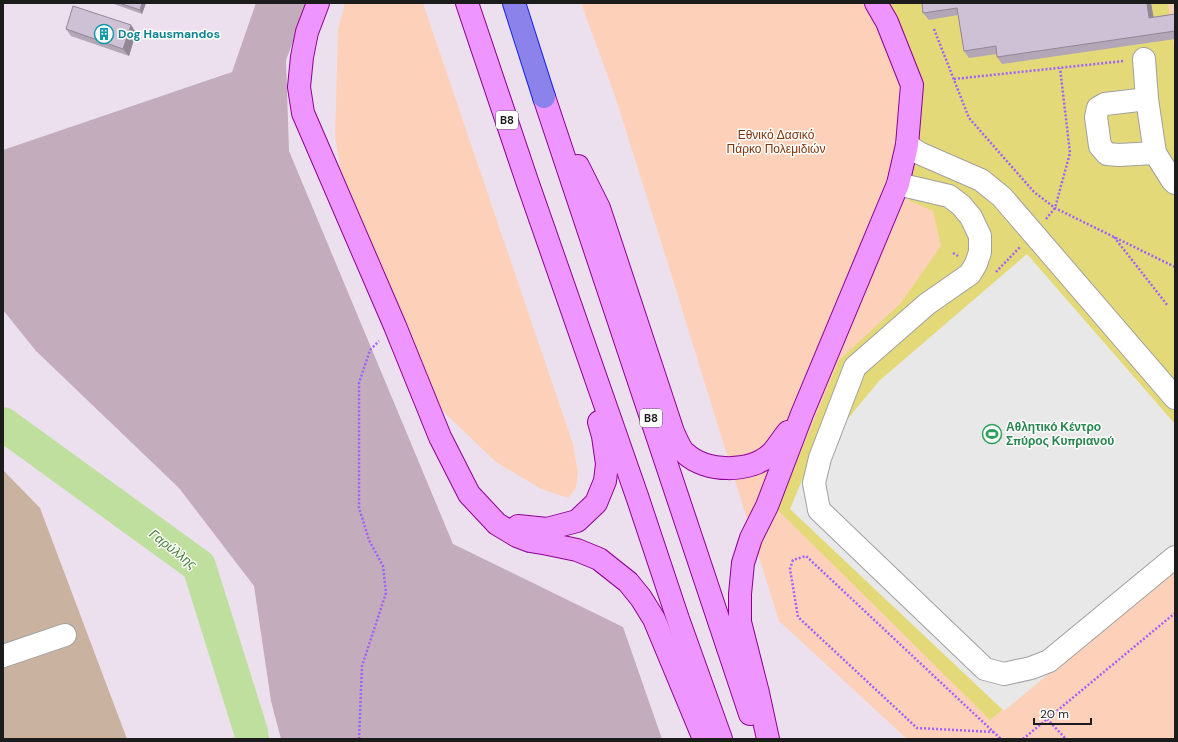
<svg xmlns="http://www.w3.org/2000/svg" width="1178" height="742" font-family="'DM Sans',sans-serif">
<rect width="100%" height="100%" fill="#ede0ee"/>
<polygon fill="#c3acbc" points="256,3 308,3 286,60 289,151 453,544 623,627 662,739 281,739 271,701 254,586 179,488 36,351 3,310 3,150 232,72"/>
<polygon fill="#c9b2a0" points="3,470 40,508 127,739 3,739"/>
<g fill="#fdd1b9">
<polygon points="345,3 423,3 573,444 578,472 576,488 568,498 541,489 496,462 431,400 342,179 335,136 338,29"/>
<polygon points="581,3 1175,3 1175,739 907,739 779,621 722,439 673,280 615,96"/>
</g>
<polygon fill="#e4d978" points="888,3 1168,3 1175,57 1175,566 990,720 777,509 839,360 900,304 941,246 933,211 908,200 923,88"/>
<polygon fill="#e8e8e8" points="1027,254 1175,424 1175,569 1004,711 790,509 807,468 879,381"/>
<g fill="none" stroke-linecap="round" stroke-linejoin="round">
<polyline stroke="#bedf9d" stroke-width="34" points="3,424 199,566 251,732 252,739"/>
<g stroke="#a0a0a0" stroke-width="24">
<g id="minor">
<polyline points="1144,59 1147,99 1155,153 1172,180 1175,183"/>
<polyline points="1147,99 1105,104 1098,108 1096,117 1100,146 1107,154 1119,155 1155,153"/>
<polyline points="907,145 919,153 981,180 1002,197 1175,398"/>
<polyline points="898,184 949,196 961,205 971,217 980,236 980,252 976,264 970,274 927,304 855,367 820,458 814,483 819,510 985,669 1004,674 1031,668 1049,661 1175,557"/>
<polyline points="3,656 65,635"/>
</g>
</g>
<g stroke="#8c0094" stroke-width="24">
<g id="major">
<polyline points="318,3 307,32 302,57 299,87 303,113 395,326 440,437 469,494 497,524 517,536 530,541 548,544 577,550 599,559 628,582 641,598 654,619 704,739"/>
<polyline points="467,3 527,181 637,496 678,619 721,739"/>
<polyline points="544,97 750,714"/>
<path d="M578,166L599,208L673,432C676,438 680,449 685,453C706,473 750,473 771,454C777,448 782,439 788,432"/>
<polyline points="518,526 547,529 577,521 596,503 605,481 607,464 603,436 599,422"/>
<polyline points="768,739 758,693 740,622 740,594 743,563 751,538 767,506 802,414 898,184 907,145 912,85 887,22 876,3"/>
</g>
</g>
<g stroke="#1724e2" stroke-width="24">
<polyline id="highway" points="514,3 544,97"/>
</g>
<g stroke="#9e61ff" stroke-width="2.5" stroke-dasharray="2 2" stroke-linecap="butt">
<polyline points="934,29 969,118 1034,192 1055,208 1175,267"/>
<polyline points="954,79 1124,61"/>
<polyline points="1046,219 1055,208 1070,153 1060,68"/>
<polyline points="1114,237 1168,306"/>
<polyline points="953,253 958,256"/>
<polyline points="996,272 1020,247"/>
<polyline points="1047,719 1066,739"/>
<polyline points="994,732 917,728 798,617 790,569 793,560 806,556 1001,739"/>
<polyline points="359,739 362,666 386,593 383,566 369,540 359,508 359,383 370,350 379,341"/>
<polyline points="1023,739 1175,613"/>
</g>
<use href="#minor" stroke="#fff" stroke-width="22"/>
<use href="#major" stroke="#ef95ff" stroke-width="22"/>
<use href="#highway" stroke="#8c82ec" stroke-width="22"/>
</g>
<g fill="#b2a6b7">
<polygon points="111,3 146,3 142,14"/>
<polygon points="922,3 1151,3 1153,17 1175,14 1175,39 1002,64 997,57 997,54 969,58 964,51 958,15 929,20 923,13"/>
<polygon points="131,25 136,33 129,56 71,36 66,29"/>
</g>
<g fill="#918795">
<polygon points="142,3 146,3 142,14 140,10"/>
<polygon points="1147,3 1151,3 1155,25 1149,18"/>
<polygon points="131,25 136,33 129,56 123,49"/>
</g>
<g fill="#cfc1d5" stroke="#918795">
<polygon points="119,3 142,3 140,10"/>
<polygon points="922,3 1147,3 1149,18 1175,14 1175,31 997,57 996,46 964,51 957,8 923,13"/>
<polygon points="73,6 131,25 123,49 66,29"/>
</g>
<defs>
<g id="building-ring" transform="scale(1)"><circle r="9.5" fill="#fff" stroke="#0f9aa8" stroke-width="1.5"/><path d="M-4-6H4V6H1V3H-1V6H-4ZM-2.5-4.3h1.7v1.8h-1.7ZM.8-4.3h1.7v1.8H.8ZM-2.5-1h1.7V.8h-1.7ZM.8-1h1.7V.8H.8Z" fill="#0f9aa8"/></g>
<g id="stadium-ring" transform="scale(1)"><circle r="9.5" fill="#fff" stroke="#2e9e5b" stroke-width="1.5"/><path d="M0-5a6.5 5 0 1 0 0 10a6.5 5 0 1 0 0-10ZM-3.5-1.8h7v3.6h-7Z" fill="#2e9e5b"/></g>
</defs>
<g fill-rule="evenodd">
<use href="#building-ring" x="104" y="34"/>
<use href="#stadium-ring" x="992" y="434"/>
</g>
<g text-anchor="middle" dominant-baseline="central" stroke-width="3" stroke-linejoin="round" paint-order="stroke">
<g fill="#fff" stroke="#606060" stroke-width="1">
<rect x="496" y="111" width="22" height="18" rx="3"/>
<rect x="640" y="409" width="22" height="18" rx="3"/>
</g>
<g font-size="11" font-weight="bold" fill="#1c1c1c">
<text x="507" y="120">B8</text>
<text x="651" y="418">B8</text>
</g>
<g font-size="12" font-weight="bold" fill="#0d838f" stroke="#fff" text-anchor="start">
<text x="118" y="34">Dog Hausmandos</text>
</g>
<g font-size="12" fill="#803104" stroke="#fff">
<text x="776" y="135">Εθνικό Δασικό<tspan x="776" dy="14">Πάρκο Πολεμιδιών</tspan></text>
</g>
<g font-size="12" font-weight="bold" fill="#27864d" stroke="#fff" text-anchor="start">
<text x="1006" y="427">Αθλητικό Κέντρο<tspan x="1006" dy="14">Σπύρος Κυπριανού</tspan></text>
</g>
<g font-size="13" font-style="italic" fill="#458133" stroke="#fff">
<text transform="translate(173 549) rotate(38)">Γαρύλλης</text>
</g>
</g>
<rect width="1178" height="742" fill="none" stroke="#1c1c1c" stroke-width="8"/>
<path d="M1034 718v6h57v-6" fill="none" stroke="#1c1c1c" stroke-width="2"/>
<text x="1040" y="718" font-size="12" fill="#1c1c1c" stroke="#ffffff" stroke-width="3" paint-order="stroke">20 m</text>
</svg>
